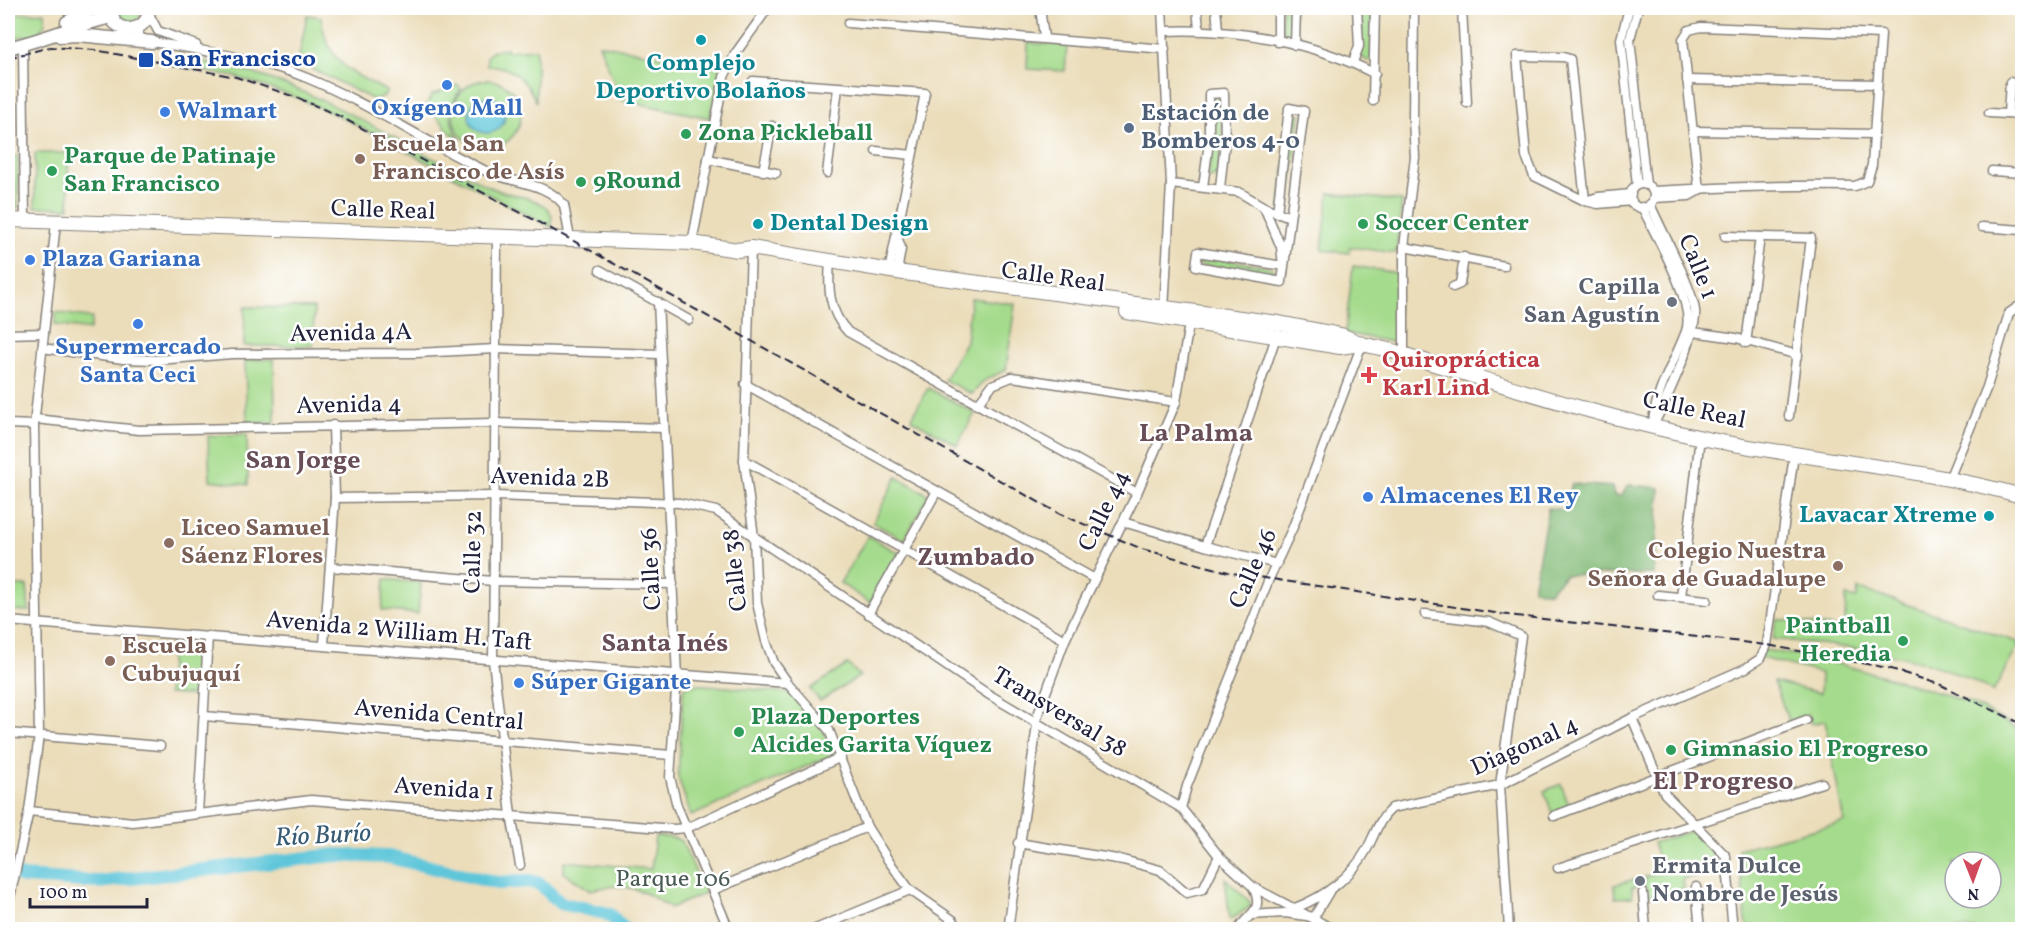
<svg xmlns="http://www.w3.org/2000/svg" width="2030" height="937" font-family="Vollkorn,serif">
<rect width="100%" height="100%" fill="#fff"/>
<filter id="ink" filterUnits="userSpaceOnUse"><feTurbulence type="fractalNoise" baseFrequency=".0167" numOctaves="2"/><feDisplacementMap in="SourceGraphic" scale="12" xChannelSelector="R" yChannelSelector="G"/><feConvolveMatrix kernelMatrix="1 2 1 2 8 2 1 2 1" color-interpolation-filters="sRGB"/></filter>
<filter id="wash" filterUnits="userSpaceOnUse"><feTurbulence type="fractalNoise" baseFrequency=".008" numOctaves="4" result="noise"/><feDisplacementMap in="SourceGraphic" scale="24" xChannelSelector="R" yChannelSelector="G"/><feGaussianBlur stdDeviation="1.35" result="paint"/><feColorMatrix in="noise" values="0 0 0 0 0 0 0 0 0 0 0 0 0 0 0 0 0 1.4 0 .05"/><feComposite in="paint" operator="in"/></filter>
<g filter="url(#wash)">
<rect width="100%" height="100%" fill="#ebddba"/>
<g fill="#a5db8c" stroke="#647e64" stroke-width="1.5" fill-rule="evenodd">
<polygon points="8,8 11,8 12,14 45,12 45,24 38,34 8,39"/>
<polygon points="118,8 141,8 141,15 136,21 125,22 119,18"/>
<polygon points="1282,8 1294,8 1292,37 1283,33"/>
<polygon points="1360,8 1372,8 1371,60 1368,61 1361,57"/>
<path d="M307,15L321,17C327,63 350,72 387,91L384,96L374,100L298,62Z"/>
<polygon points="1028,43 1067,45 1065,71 1027,69"/>
<polygon points="599,44 722,68 710,118 621,100"/>
<path d="M506,48V51L536,49V102C528,82 511,64 487,66V56L493,51Z"/>
<path d="M171,57C190,57 207,62 225,66C318,87 390,139 474,179C483,184 493,189 503,192C517,196 533,197 546,207C553,212 552,219 551,227L341,117L298,98L236,77L170,65Z"/>
<circle cx="487" cy="114" r="34"/>
<path d="M458,85L461,89C448,106 448,122 460,140C442,129 443,117 425,107L432,95Z"/>
<polygon points="1222,96 1222,139 1217,178 1208,177 1213,137 1213,97"/>
<polygon points="1291,112 1300,114 1288,213 1280,208"/>
<polygon points="35,153 68,153 69,208 35,207"/>
<polygon points="8,156 18,156 18,207 8,211"/>
<polygon points="1329,193 1402,201 1396,253 1350,247 1349,253 1322,250"/>
<polygon points="1201,255 1273,268 1271,277 1200,265"/>
<polygon points="1353,266 1398,273 1396,343 1345,333"/>
<polygon points="971,298 1015,304 1006,370 985,380 972,394 944,380 966,341"/>
<polygon points="245,307 314,308 313,346 244,346"/>
<polygon points="56,312 92,318 90,330 55,325"/>
<polygon points="274,359 275,423 247,423 245,360"/>
<polygon points="928,388 975,413 957,445 911,419"/>
<polygon points="247,434 248,485 210,480 208,436"/>
<polygon points="897,477 929,495 904,540 873,523"/>
<polygon points="868,536 899,553 870,603 840,583"/>
<polygon points="385,579 421,583 418,614 382,610"/>
<polygon points="8,586 27,586 29,611 8,610"/>
<path d="M1858,589L1876,594L2020,643L1993,692C1928,652 1847,647 1773,639L1776,619L1845,629L1846,596L1857,598Z"/>
<polygon points="171,643 196,647 202,651 200,696 168,694"/>
<path d="M1764,650L1816,658L1905,682L1973,704L2022,731V929H1747L1738,849L1844,822L1825,721L1811,724L1808,715L1789,722L1774,682L1820,693L1821,673L1761,658ZM1955,862H1991V898H1955Z"/>
<polygon points="848,664 860,676 820,701 810,689"/>
<polygon points="693,684 791,693 820,724 834,751 828,757 691,816 678,777 683,691 685,687"/>
<polygon points="1561,784 1569,806 1552,813 1544,791"/>
<polygon points="1694,830 1716,854 1720,874 1683,878 1684,889 1646,896 1645,885 1632,887 1632,897 1615,898 1614,885 1636,879 1636,884 1645,882 1644,877 1663,872 1653,843"/>
<path d="M655,836L675,838L681,841L706,893L670,908C642,889 625,881 590,890L564,873V861L651,869Z"/>
<polygon points="1225,878 1250,902 1250,907 1230,920"/>
</g>
<polygon fill="#84bb78" stroke="#536e5a" stroke-width="1.5" points="1572,484 1612,487 1614,495 1621,496 1629,485 1660,488 1654,574 1565,575 1549,592 1533,589 1548,508 1564,510"/>
<circle fill="#5ec6da" stroke="#40748a" stroke-width="1.5" cx="487" cy="115" r="18"/>
<g fill="none" stroke-linecap="round" stroke-linejoin="round">
<polyline stroke="#5ec6da" stroke-width="14" points="8,872 23,877 98,882 335,855 389,857 498,883 529,881 540,884 560,903 609,914 625,930"/>
</g>
</g>
<g filter="url(#ink)">
<g fill="none" stroke-linecap="round" stroke-linejoin="round">
<g stroke="#86807a" stroke-width="11">
<g id="street">
<polyline points="1040,8 1044,37"/>
<polyline points="1162,8 1171,184 1164,310"/>
<polyline points="1197,8 1199,29"/>
<polyline points="1216,8 1218,30"/>
<polyline points="1462,8 1467,103"/>
<polyline points="1629,8 1621,39 1637,185"/>
<polyline points="1638,8 1630,39 1646,185"/>
<polyline points="149,14 158,31 196,45"/>
<polyline points="848,23 1165,49"/>
<path d="M135,29L141,38L152,42C204,51 258,58 307,78C370,104 425,142 486,171C512,184 545,181 564,205L570,239"/>
<path d="M1164,31C1234,28 1312,41 1375,74"/>
<polyline points="1278,42 1278,8"/>
<polyline points="23,44 25,222"/>
<polyline points="1295,45 1296,8"/>
<polyline points="1353,62 1359,46 1357,8"/>
<polyline points="1687,80 1876,84"/>
<polyline points="753,81 925,93 889,271"/>
<polyline points="1373,101 1375,8"/>
<polyline points="1989,113 2022,115"/>
<polyline points="2008,114 2010,82"/>
<polyline points="1693,131 1874,134"/>
<polyline points="876,151 912,155"/>
<polyline points="708,159 776,173"/>
<polyline points="763,171 772,126"/>
<polyline points="1992,171 2022,173"/>
<polyline points="827,173 838,88"/>
<polyline points="1171,184 1239,192 1264,207 1290,217"/>
<circle cx="1642" cy="196" r="12"/>
<polyline points="1203,187 1209,142 1209,94 1224,93 1225,141 1220,188"/>
<path d="M1653,191C1720,187 1787,185 1855,186L1867,181L1872,165L1881,34L1701,27L1689,30L1683,39L1699,190"/>
<polyline points="1654,198 1689,196 1698,191"/>
<polyline points="1585,201 1570,59 1563,57 1517,56 1526,156 1534,176 1585,201 1598,204 1632,201"/>
<polyline points="1585,201 1598,197 1631,194"/>
<path d="M1650,204C1662,232 1691,284 1695,310C1698,334 1665,403 1653,426"/>
<polyline points="1264,207 1281,247 1283,266 1198,252 1196,266 1282,282 1304,111 1289,108 1277,213"/>
<path d="M1642,207C1655,235 1696,303 1686,331C1675,361 1656,389 1653,422"/>
<polyline points="1982,227 2022,230"/>
<polyline points="897,235 901,249 897,272"/>
<polyline points="1725,236 1811,238 1789,416"/>
<polyline points="497,237 493,660 511,815 520,865"/>
<polyline points="692,243 724,77 735,54 768,8"/>
<polyline points="1404,247 1504,266"/>
<polyline points="751,248 744,460 754,537 757,603 766,641 774,663 788,683 829,730 867,827 888,860 910,890 953,920 960,930"/>
<path d="M830,260C828,287 828,311 848,332L1137,493"/>
<polyline points="600,270 689,320"/>
<polyline points="1453,287 1460,284 1464,257"/>
<polyline points="658,302 677,676 670,777 677,806 729,930"/>
<polyline points="1693,332 1736,338 1798,355"/>
<polyline points="8,334 43,333"/>
<polyline points="1746,343 1760,237"/>
<polyline points="42,348 123,359 158,360 232,354 416,353 496,349 660,354"/>
<polyline points="1404,354 1404,247 1415,157 1413,119 1414,8"/>
<polyline points="745,384 1093,578"/>
<polyline points="977,405 992,385 1012,377 1176,402"/>
<polyline points="35,419 139,430 495,423 664,428"/>
<polyline points="8,424 34,425"/>
<polyline points="744,460 1065,640"/>
<polyline points="1949,479 1987,387 2009,313 2022,304"/>
<polyline points="335,498 495,496 680,503 716,511 988,694 1181,808 1219,856 1253,887 1335,930"/>
<polyline points="1123,522 1205,546 1277,564"/>
<polyline points="1205,546 1277,334"/>
<polyline points="330,567 493,581 673,584"/>
<polyline points="1658,595 1707,600"/>
<polyline points="1681,597 1700,437"/>
<polyline points="868,614 937,491"/>
<polyline points="1425,614 1489,622 1521,636 1500,785 1509,930"/>
<polyline points="8,621 788,683"/>
<polyline points="324,644 335,498 333,425"/>
<polyline points="204,716 671,755"/>
<polyline points="1632,718 1665,794 1726,856 1733,930"/>
<polyline points="1035,723 1065,640 1137,493 1176,402 1190,318"/>
<polyline points="8,733 160,746"/>
<polyline points="1181,808 1187,786 1269,579 1293,527 1362,344"/>
<polyline points="29,811 133,822 311,800 674,829 687,828 841,757"/>
<polyline points="198,814 208,636"/>
<polyline points="1554,816 1806,720"/>
<polyline points="1018,843 1123,860 1160,870 1187,893 1203,889 1219,856"/>
<polyline points="1558,868 1822,783"/>
<polyline points="1696,887 1700,930"/>
<polyline points="713,890 867,827"/>
<polyline points="1643,893 1646,930"/>
<polyline points="8,906 29,811 39,735 34,425 56,223"/>
<path d="M1295,908C1324,897 1352,877 1367,849C1375,834 1379,819 1392,808L1500,785L1632,718L1746,668L1761,658L1767,645L1794,455"/>
<polyline points="1251,915 1285,913 1314,917 1329,892"/>
<polyline points="813,930 910,890"/>
<polyline points="1008,930 1037,725"/>
<path d="M1238,930C1249,912 1265,912 1253,887"/>
</g>
</g>
<g stroke="#86807a" stroke-width="15">
<g id="secondary">
<path d="M111,8L114,22C129,36 149,27 149,8"/>
<polyline points="67,22 95,8"/>
<polyline points="60,36 78,35 152,42"/>
<path d="M8,48C43,40 76,25 112,17"/>
</g>
</g>
<g stroke="#86807a" stroke-width="16">
<g id="primary">
<path d="M8,220L630,241L692,243L738,250L751,248L897,272L1279,323L1341,335L1362,344L1389,350C1500,384 1609,420 1722,442C1822,461 1925,469 2022,496"/>
<polyline points="1127,312 1340,347 1360,344"/>
</g>
</g>
<use href="#street" stroke="#fff" stroke-width="8"/>
<use href="#secondary" stroke="#fff" stroke-width="12"/>
<use href="#primary" stroke="#fff" stroke-width="14"/>
<polyline stroke="#22223b" stroke-width="2" stroke-dasharray="9 4.5" stroke-linecap="butt" points="8,58 50,47 95,50 236,77 298,98 341,117 570,239 1058,513 1142,549 1232,573 1508,615 1767,645 1888,668 1941,685 2022,724"/>
</g>
</g>
<g fill="#0f9aa8" stroke="#fff" stroke-width="2">
<circle cx="701" cy="40" r="6"/>
<circle cx="758" cy="224" r="6"/>
<circle cx="1989" cy="516" r="6"/>
</g>
<rect fill="#1a4fb4" stroke="#fff" stroke-width="2" x="138" y="52" width="16" height="16" rx="3"/>
<g fill="#3f7fe0" stroke="#fff" stroke-width="2">
<circle cx="447" cy="85" r="6"/>
<circle cx="165" cy="112" r="6"/>
<circle cx="30" cy="260" r="6"/>
<circle cx="138" cy="324" r="6"/>
<circle cx="1368" cy="497" r="6"/>
<circle cx="519" cy="683" r="6"/>
</g>
<circle fill="#5c6f8a" stroke="#fff" stroke-width="2" cx="1129" cy="128" r="6"/>
<g fill="#2e9e5b" stroke="#fff" stroke-width="2">
<circle cx="686" cy="134" r="6"/>
<circle cx="52" cy="171" r="6"/>
<circle cx="581" cy="182" r="6"/>
<circle cx="1363" cy="224" r="6"/>
<circle cx="1903" cy="641" r="6"/>
<circle cx="739" cy="732" r="6"/>
<circle cx="1671" cy="750" r="6"/>
</g>
<g fill="#8d6e63" stroke="#fff" stroke-width="2">
<circle cx="360" cy="159" r="6"/>
<circle cx="169" cy="543" r="6"/>
<circle cx="1838" cy="566" r="6"/>
<circle cx="110" cy="661" r="6"/>
</g>
<g fill="#6b7280" stroke="#fff" stroke-width="2">
<circle cx="1672" cy="302" r="6"/>
<circle cx="1640" cy="881" r="6"/>
</g>
<path fill="#e0444e" stroke="#fff" stroke-width="2" d="M1366 366h6v6h6v6h-6v6h-6v-6h-6v-6h6z"/>
<g text-anchor="middle" dominant-baseline="central" stroke-width="5" stroke-linejoin="round" paint-order="stroke">
<g font-size="24" font-weight="bold" fill="#164399" stroke="#fff" text-anchor="start">
<text x="160" y="60">San Francisco</text>
</g>
<g font-size="24" font-weight="bold" fill="#0d838f" stroke="#fff">
<text x="701" y="64">Complejo<tspan x="701" dy="28">Deportivo Bolaños</tspan></text>
<text x="770" y="224" text-anchor="start">Dental Design</text>
<text x="1977" y="516" text-anchor="end">Lavacar Xtreme</text>
</g>
<g font-size="24" font-weight="bold" fill="#366cbe" stroke="#fff" text-anchor="start">
<text x="447" y="109" text-anchor="middle">Oxígeno Mall</text>
<text x="177" y="112">Walmart</text>
<text x="42" y="260">Plaza Gariana</text>
<text x="138" y="348" text-anchor="middle">Supermercado<tspan x="138" dy="28">Santa Ceci</tspan></text>
<text x="1380" y="497">Almacenes El Rey</text>
<text x="531" y="683">Súper Gigante</text>
</g>
<g font-size="24" font-weight="bold" fill="#4e5e75" stroke="#fff" text-anchor="start">
<text x="1141" y="114">Estación de<tspan x="1141" dy="28">Bomberos 4-0</tspan></text>
</g>
<g font-size="24" font-weight="bold" fill="#27864d" stroke="#fff" text-anchor="start">
<text x="698" y="134">Zona Pickleball</text>
<text x="64" y="157">Parque de Patinaje<tspan x="64" dy="28">San Francisco</tspan></text>
<text x="593" y="182">9Round</text>
<text x="1375" y="224">Soccer Center</text>
<text x="1891" y="627" text-anchor="end">Paintball<tspan x="1891" dy="28">Heredia</tspan></text>
<text x="751" y="718">Plaza Deportes<tspan x="751" dy="28">Alcides Garita Víquez</tspan></text>
<text x="1683" y="750">Gimnasio El Progreso</text>
</g>
<g font-size="24" font-weight="bold" fill="#785e54" stroke="#fff" text-anchor="start">
<text x="372" y="145">Escuela San<tspan x="372" dy="28">Francisco de Asís</tspan></text>
<text x="181" y="529">Liceo Samuel<tspan x="181" dy="28">Sáenz Flores</tspan></text>
<text x="1826" y="552" text-anchor="end">Colegio Nuestra<tspan x="1826" dy="28">Señora de Guadalupe</tspan></text>
<text x="122" y="647">Escuela<tspan x="122" dy="28">Cubujuquí</tspan></text>
</g>
<g font-size="24" fill="#22223b" stroke="#fff">
<text transform="translate(383 211) rotate(2)">Calle Real</text>
<text transform="translate(1697 267) rotate(68)">Calle 1</text>
<text transform="translate(1053 278) rotate(8)">Calle Real</text>
<text transform="translate(351 334) rotate(-1)">Avenida 4A</text>
<text transform="translate(349 406) rotate(-1)">Avenida 4</text>
<text transform="translate(1694 411) rotate(12)">Calle Real</text>
<text transform="translate(550 479) rotate(2)">Avenida 2B</text>
<text transform="translate(1105 511) rotate(-64)">Calle 44</text>
<text transform="translate(474 552) rotate(-89)">Calle 32</text>
<text transform="translate(652 569) rotate(-93)">Calle 36</text>
<text transform="translate(1254 569) rotate(-66)">Calle 46</text>
<text transform="translate(736 570) rotate(-96)">Calle 38</text>
<text transform="translate(399 632) rotate(5)">Avenida 2 William H. Taft</text>
<text transform="translate(1059 713) rotate(31)">Transversal 38</text>
<text transform="translate(439 716) rotate(5)">Avenida Central</text>
<text transform="translate(1525 747) rotate(-24)">Diagonal 4</text>
<text transform="translate(444 790) rotate(4)">Avenida 1</text>
</g>
<g font-size="24" font-weight="bold" fill="#5b616d" stroke="#fff" text-anchor="end">
<text x="1660" y="288">Capilla<tspan x="1660" dy="28">San Agustín</tspan></text>
<text x="1652" y="867" text-anchor="start">Ermita Dulce<tspan x="1652" dy="28">Nombre de Jesús</tspan></text>
</g>
<g font-size="24" font-weight="bold" fill="#be3a42" stroke="#fff" text-anchor="start">
<text x="1382" y="361">Quiropráctica<tspan x="1382" dy="28">Karl Lind</tspan></text>
</g>
<g font-size="24" fill="#495a53" stroke="#fff">
<text x="673" y="880">Parque 106</text>
</g>
<g font-size="26" font-weight="bold" fill="#684e57" stroke="#fff">
<text x="1196" y="434">La Palma</text>
<text x="303" y="461">San Jorge</text>
<text x="976" y="558">Zumbado</text>
<text x="665" y="644">Santa Inés</text>
<text x="1723" y="782">El Progreso</text>
</g>
<g font-size="26" font-style="italic" fill="#375b73" stroke="#fff">
<text transform="translate(323 836) rotate(-3)">Río Burío</text>
</g>
</g>
<rect width="2030" height="937" fill="none" stroke="#fff" stroke-width="30"/>
<g transform="translate(1973 880) rotate(179)"><circle r="28" fill="#ffffff" stroke="#a7a7b1" stroke-width="1.5"/>
<path d="M0-4.5L10 22L0 15L-10 22Z" fill="#d1495b"/>
<text y="-9" font-size="16" font-weight="bold" text-anchor="middle" fill="#22223b">N</text>
</g>
<path d="M30 898v9h117v-9" fill="none" stroke="#22223b" stroke-width="3"/>
<text x="39" y="898" font-size="18" fill="#22223b" stroke="#ffffff" stroke-width="4.5" paint-order="stroke">100 m</text>
</svg>
